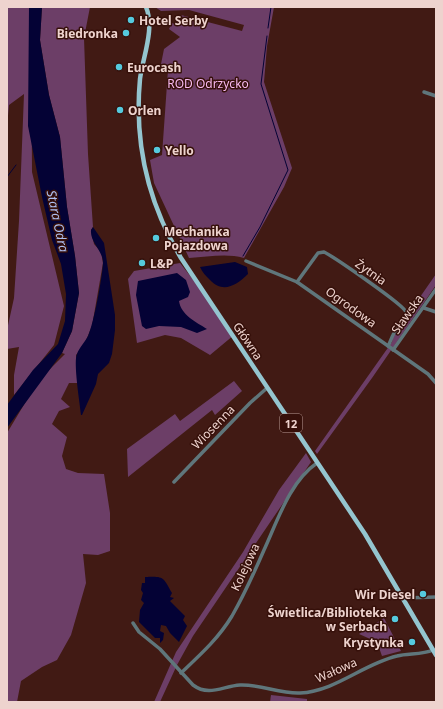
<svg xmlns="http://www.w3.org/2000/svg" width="443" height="709" font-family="'Noto Sans',sans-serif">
<rect width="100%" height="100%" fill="#411a14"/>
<g fill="#6c3e67">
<polygon points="7,7 31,7 32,172 64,306 54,345 14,395 14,375 19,347 7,349 7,330 14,298 19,221 24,94 9,105 7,126"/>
<polygon points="42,7 90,7 84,38 88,154 93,227 91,230 94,244 101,252 103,263 92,326 84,345 76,355 78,383 69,383 61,399 70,407 59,411 52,424 67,437 62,456 66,469 78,473 104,474 110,513 110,551 98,555 83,554 86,583 71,635 57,660 42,667 21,681 17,702 7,702 7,433 31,393 47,372 65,354 62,353 72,331 79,293 75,256 67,207 60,137 49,95 40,40"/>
<path d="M155,7H274L267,46L264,82L292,168L284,187L244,258C226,253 208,257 189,258L154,183L150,160L162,155L168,70L160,69L164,49L180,37L169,29L172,23L177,25L181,15L242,31L244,25L189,10L161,11Z"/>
<polygon points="180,263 210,301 234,335 210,355 181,338 165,335 137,343 128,279 134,271"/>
<polygon points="436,274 436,285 372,378 317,454 315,451 392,342 393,336"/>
<polygon points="234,381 242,391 215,415 212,410 128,477 127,449 175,414 180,421"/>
<polygon points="306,453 311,462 193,636 177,665 160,702 154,702 176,652 243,552 279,490"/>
<polygon points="384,618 401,651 382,656 377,642 359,634"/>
<polygon points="271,695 307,699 307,702 270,702"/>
</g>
<g fill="#040235">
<polygon points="29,7 42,7 40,40 49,95 60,137 67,207 75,256 79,293 72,331 62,353 7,428 7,405 33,370 58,344 65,321 66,294 61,264 52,240 42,197 28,126"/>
<path d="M93,227L104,243L115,315V330L112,354L109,363L98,374L96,384L82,415H81C80,405 73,362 77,354C79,348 85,342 88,336C94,322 102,279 103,263C103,250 90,243 91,230Z"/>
<path d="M235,262L247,267L248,274C237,285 223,294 210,280C206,276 202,272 200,267Z"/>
<path d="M177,273L186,280L190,292L188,297L179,301C181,315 196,322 207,329L197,333L181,327L159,326L146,329L142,326L136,295L138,281Z"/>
<path d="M145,577C164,576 163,577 172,593L170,597L174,598L170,601L185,616L183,620L187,626L179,642L170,633L166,626L161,625L160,631L164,633L163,640L160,643V638H155L139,622L140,610L144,603L141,600L143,593L141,590L142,583H145Z"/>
</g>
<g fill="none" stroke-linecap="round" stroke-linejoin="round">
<g stroke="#040235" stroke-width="1">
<polyline points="268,28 271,7"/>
<polyline points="7,177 16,165"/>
<polyline points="243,256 260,227 288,170 261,84 267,36"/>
</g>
<g stroke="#5f767b" stroke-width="3.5">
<polyline points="424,92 436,96"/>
<polyline points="246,261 297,282 428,374 436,383"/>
<path d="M297,282L318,253L324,252C334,257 404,305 406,312C408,320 396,328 393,335C391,339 390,343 388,346"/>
<polyline points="424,308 436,312"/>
<polyline points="393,350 436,289"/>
<polyline points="174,482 250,403 267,388"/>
<polyline points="403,598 436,597"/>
<path d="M133,623L139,632L160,649L193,685C209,697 223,686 240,685C260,684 280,694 300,693C336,691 363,664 397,656C408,653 422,655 433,650"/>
<path d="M181,673C200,655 218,639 232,616C244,595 254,573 264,550C277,522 290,481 317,463"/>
</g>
<path stroke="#94c5cf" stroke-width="4.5" d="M146,7C155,29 143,56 140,79C134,143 148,203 181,258L365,534L436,655"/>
</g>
<g fill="#55cade" stroke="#36100a" stroke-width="1.5">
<circle cx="131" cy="20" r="4"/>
<circle cx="126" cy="33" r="4"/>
<circle cx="119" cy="67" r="4"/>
<circle cx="120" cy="110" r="4"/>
<circle cx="157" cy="150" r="4"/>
<circle cx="156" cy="238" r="4"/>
<circle cx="142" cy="263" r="4"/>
<circle cx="423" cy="594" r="4"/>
<circle cx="395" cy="619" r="4"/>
<circle cx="412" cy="642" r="4"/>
</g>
<g text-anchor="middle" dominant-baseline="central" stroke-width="3" stroke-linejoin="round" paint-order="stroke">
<rect fill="#36100a" stroke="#b79893" stroke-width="1" x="280" y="414" width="22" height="18" rx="3"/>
<g font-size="11" font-weight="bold" fill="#eed3ce">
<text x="291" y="423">12</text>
</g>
<g font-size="12" font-weight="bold" fill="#eed3ce" stroke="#36100a" text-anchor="start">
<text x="139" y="20">Hotel Serby</text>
<text x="118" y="33" text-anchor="end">Biedronka</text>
<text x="127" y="67">Eurocash</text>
<text x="128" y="110">Orlen</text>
<text x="165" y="150">Yello</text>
<text x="164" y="231">Mechanika<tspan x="164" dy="14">Pojazdowa</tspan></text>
<text x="150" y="263">L&amp;P</text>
<text x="415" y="594" text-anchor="end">Wir Diesel</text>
<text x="387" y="612" text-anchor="end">Świetlica/Biblioteka<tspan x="387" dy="14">w Serbach</tspan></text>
<text x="404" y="642" text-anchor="end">Krystynka</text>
</g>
<g font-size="12" fill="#f8b9f0" stroke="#36100a">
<text x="208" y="83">ROD Odrzycko</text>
</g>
<g font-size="12" fill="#eed3ce" stroke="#36100a">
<text transform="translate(371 272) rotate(35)">Żytnia</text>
<text transform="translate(351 307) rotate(36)">Ogrodowa</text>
<text transform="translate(407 314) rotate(-55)">Sławska</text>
<text transform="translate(248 341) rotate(56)">Główna</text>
<text transform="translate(213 427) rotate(-46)">Wiosenna</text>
<text transform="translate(245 567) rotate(-65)">Kolejowa</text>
<text transform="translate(336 670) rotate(-24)">Wałowa</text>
</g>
<g font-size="13" font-style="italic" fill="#adbef1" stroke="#36100a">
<text transform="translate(58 221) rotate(78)">Stara Odra</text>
</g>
</g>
<rect width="443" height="709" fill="none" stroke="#eed3ce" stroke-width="16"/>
</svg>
